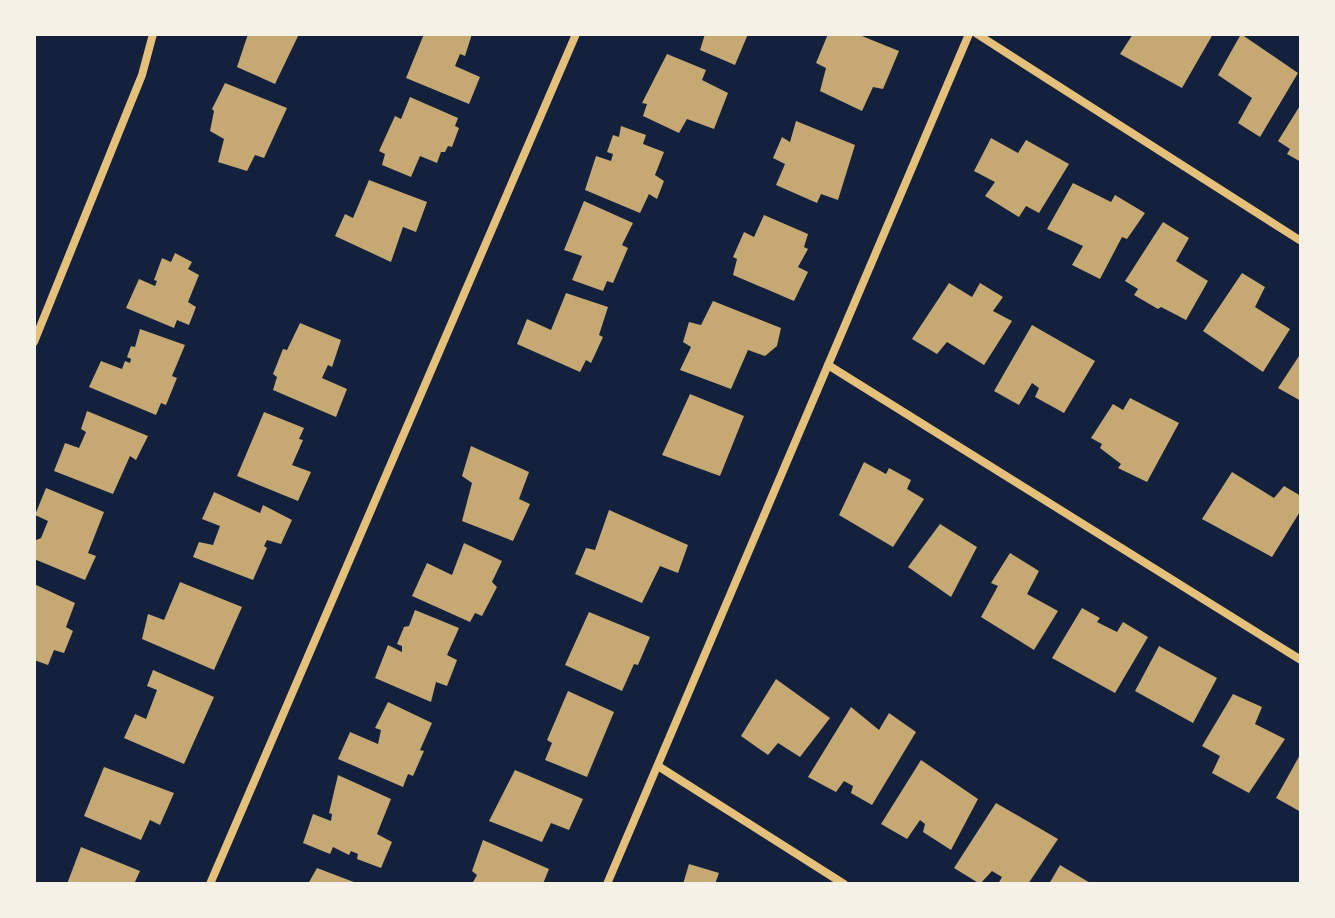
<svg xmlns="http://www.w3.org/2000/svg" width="1335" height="918" font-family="'Zilla Slab',serif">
<rect width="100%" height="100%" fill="#14213d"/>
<g fill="#c6a872">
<polygon points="248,34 299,34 275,84 237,67"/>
<polygon points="424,34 472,34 465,56 460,54 455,66 480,77 469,104 406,78"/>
<polygon points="705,34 748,34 735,65 700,50"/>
<polygon points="828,34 857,34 899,51 883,89 873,87 862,111 820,91 826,68 816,63"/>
<polygon points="1133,34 1213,34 1182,88 1120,54"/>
<polygon points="1241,34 1298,73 1260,137 1238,123 1252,98 1218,75"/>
<polygon points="667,54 706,70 702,80 728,93 714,129 687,119 679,133 643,116 647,104 642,103"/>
<polygon points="225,83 287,108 264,158 255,155 247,171 218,162 224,139 210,131 214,111 212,109"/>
<polygon points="410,97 458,118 455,126 459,128 452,147 448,146 445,152 441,152 437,163 420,156 411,177 382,165 385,154 379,151 395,116 401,119"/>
<polygon points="1301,104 1301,162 1287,154 1290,149 1278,141"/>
<polygon points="796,121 855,145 838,200 821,194 817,203 776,185 785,164 773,158 782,137 790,142"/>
<polygon points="621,126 646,135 643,144 664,152 655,175 664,181 657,199 649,194 640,213 585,190 596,156 611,161 613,154 607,152 613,135 619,137"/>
<polygon points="991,138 1018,153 1026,140 1069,164 1039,213 1026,206 1019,217 985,196 995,182 974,171"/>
<polygon points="369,180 427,202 416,232 403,227 391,262 335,236 345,214 353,218"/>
<polygon points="1073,183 1111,202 1115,195 1145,213 1127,239 1122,237 1100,279 1072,265 1083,246 1047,229"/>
<polygon points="584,201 633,223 622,245 628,248 613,283 607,281 603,291 572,280 582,256 564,250"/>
<polygon points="764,215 808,234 804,247 808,249 798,267 808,272 794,301 733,275 737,259 733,257 744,232 754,237"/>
<polygon points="1163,222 1189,238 1176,261 1208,281 1186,320 1161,307 1158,309 1134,295 1138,289 1125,281"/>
<polygon points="175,253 192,262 188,269 199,275 188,302 196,307 189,325 177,320 174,328 126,308 139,279 155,286 157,281 154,280 162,258 171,262"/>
<polygon points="1242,273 1265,287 1255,307 1290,329 1263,372 1203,331"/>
<polygon points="949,283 972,297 980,283 1003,297 993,311 1012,321 984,365 947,342 937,354 912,339"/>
<polygon points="566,293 608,307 599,335 603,337 591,363 586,360 580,372 517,344 527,319 551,330"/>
<polygon points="713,301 781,328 777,346 765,356 748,350 731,389 680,370 691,347 683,342 689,322 701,325"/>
<polygon points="300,323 341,340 332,367 328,365 322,378 347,389 336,417 273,390 277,377 273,374 283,349 287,350"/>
<polygon points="1032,325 1095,361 1064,413 1035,397 1039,388 1032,383 1019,405 994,391"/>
<polygon points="140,329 185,345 172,376 177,378 166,405 161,403 156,415 89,387 101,361 122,369 125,361 130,363 131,359 127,357 131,346 135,347"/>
<polygon points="1301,353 1301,401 1278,388"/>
<polygon points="690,394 744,416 720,476 662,455"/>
<polygon points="1130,398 1179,423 1147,482 1118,468 1121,464 1100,448 1102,444 1091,438 1113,404 1123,410"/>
<polygon points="87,411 148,436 136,460 130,456 113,494 54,471 65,443 79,448 86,432 81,429"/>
<polygon points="264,412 304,428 299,439 303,440 292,465 311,472 298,501 237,476"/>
<polygon points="471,446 529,472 519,499 530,504 513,541 462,521 472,483 462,476"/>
<polygon points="864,462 886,474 889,468 911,480 907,489 924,499 893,547 839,515"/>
<polygon points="1232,472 1274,498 1284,486 1301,496 1301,510 1272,557 1202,519"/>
<polygon points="46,488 104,512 88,553 96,556 85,580 34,559 34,541 41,538 48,521 35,515"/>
<polygon points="214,492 260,513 263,505 292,520 281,544 267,540 264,546 267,548 253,580 193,557 199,542 213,545 220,526 202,519"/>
<polygon points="609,510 688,545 678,573 660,566 642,603 575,574 586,548 595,550"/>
<polygon points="940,524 977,547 951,597 908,567"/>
<polygon points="464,543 502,561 492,582 497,587 482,616 475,613 470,622 412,596 427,563 452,575"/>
<polygon points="1010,553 1039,571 1027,594 1058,611 1034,650 981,617 998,586 991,583"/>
<polygon points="180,582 242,607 214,670 142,639 148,614 164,620"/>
<polygon points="34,584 75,603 66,627 73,631 64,653 54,650 48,665 34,660"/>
<polygon points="1082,608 1100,618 1097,622 1117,632 1123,622 1148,637 1115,693 1052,658"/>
<polygon points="415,610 459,628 447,655 457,660 447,686 436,682 431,702 375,678 388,645 402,652 402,646 397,644 404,627 409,626"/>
<polygon points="589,612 650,637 638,665 634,664 622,691 565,665"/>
<polygon points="1159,646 1217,678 1193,723 1135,691"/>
<polygon points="153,670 214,697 184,764 124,738 135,714 146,719 157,690 147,686"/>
<polygon points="776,679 830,718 800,757 778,743 768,755 741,736"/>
<polygon points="568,691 614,712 587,777 545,760 552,743 547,740"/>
<polygon points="1233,694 1262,707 1255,724 1285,739 1249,793 1212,773 1220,756 1202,746"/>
<polygon points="388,702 432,723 420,750 424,751 413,776 408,774 403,787 338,759 350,732 378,744 381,730 375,728"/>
<polygon points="851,707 879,730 889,713 916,732 872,805 851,793 853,786 844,781 836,792 808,777"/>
<polygon points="1301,753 1301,812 1276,798"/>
<polygon points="921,760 978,799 951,850 923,832 925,824 920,820 907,839 881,824"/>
<polygon points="104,767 174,793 160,825 150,820 141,840 84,816"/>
<polygon points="515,770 583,799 569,830 551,823 542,842 489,821"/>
<polygon points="338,775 391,799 377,834 392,842 381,868 357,859 358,854 351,851 349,855 333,847 330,854 303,843 313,814 331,821 332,814 329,813"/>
<polygon points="996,803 1058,839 1028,884 998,884 1002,877 992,871 980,884 954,868"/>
<polygon points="483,840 549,869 543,884 472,884 477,875 472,871"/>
<polygon points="81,847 140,871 134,884 67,884"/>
<polygon points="689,864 719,873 715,884 683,884"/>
<polygon points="1060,865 1092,884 1049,884"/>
<polygon points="317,868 359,884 308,884"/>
</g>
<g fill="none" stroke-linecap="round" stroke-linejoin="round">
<g stroke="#e5c07b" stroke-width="8">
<polyline points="977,34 1301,241"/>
<polyline points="34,342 142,75 153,34"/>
<polyline points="828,365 1301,660"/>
<polyline points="658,766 844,884"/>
<polyline points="210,884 576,34"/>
<polyline points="607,884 969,34"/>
</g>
</g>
<rect width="1335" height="918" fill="none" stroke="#f6f1e7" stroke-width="72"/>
</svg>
